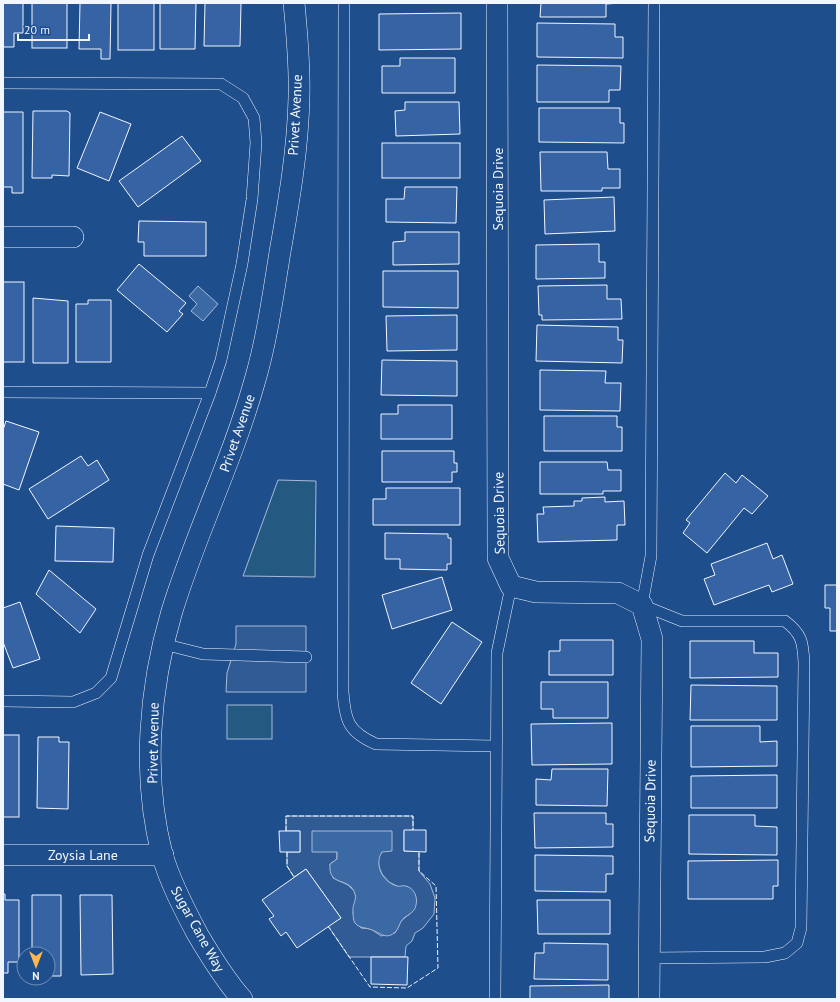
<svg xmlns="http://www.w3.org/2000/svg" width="840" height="1002" font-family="'PT Sans',sans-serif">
<rect width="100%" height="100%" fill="#1f4e8c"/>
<g fill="#245a82" stroke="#a8bbd7">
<polygon points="278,480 316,481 315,577 243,576"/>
<rect x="227" y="705" width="45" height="34"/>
</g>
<g fill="#305b95" stroke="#a8bbd7" fill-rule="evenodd">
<polygon points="236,626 306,626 306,692 226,692 227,673 236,644"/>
<path d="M286,816H413V830L404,831V851H419V871L430,884L435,898L434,914L423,928L415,933L412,941L406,946L405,957H349L328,926L341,918L306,869L294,877L287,866V852H300V831H286ZM337,852H382L378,857L379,867L382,874L389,882L397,886L412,912L401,921L395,933L381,936L371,929L361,928L353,913L356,897L355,892L348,885L333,878L330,864L337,859Z"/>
</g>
<g fill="#3b69a3" stroke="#a8bbd7">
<polygon points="198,286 218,304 203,321 191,311 197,304 189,296"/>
<path d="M312,831H392V851L382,852C374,864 382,882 397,886C399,887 403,885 406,886C414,888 418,897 416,905C415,912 409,914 404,918C399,922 399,930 394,933C386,940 379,932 372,930C366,927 360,929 355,923C353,920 353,915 353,911C352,905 357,900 355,894C350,876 328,888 330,864L337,859V852H312Z"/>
</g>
<g fill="#3563a3" stroke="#f2f6ff">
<polygon points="3,3 23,3 23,33 14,33 14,47 3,47"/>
<rect x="32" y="3" width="35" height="45"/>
<polygon points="80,3 111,3 110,59 101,59 101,49 79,49"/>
<rect x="118" y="3" width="36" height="47"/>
<polygon points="160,3 196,3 195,49 160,49"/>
<polygon points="205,3 241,3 240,46 204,46"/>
<polygon points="541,3 621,3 606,4 606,17 540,17"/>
<polygon points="461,13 461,49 379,50 379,14"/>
<polygon points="537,23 615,24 615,37 623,37 623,58 537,57"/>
<polygon points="400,58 455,58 455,93 382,93 382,66 400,66"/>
<polygon points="537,65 621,66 620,90 609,90 609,102 537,102"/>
<polygon points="405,102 459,102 460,134 396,136 395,111 405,110"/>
<polygon points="539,108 620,108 620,123 624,123 624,143 539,142"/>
<polygon points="33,111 67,111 70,113 69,176 52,175 52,178 32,178"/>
<polygon points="3,112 23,112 23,193 12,193 12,187 3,187"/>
<polygon points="100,112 131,124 109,181 77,168"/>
<polygon points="182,136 201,161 138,207 119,181"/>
<rect x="382" y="143" width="78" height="35"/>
<polygon points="540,152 607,152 608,169 620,169 620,188 602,188 602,191 541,191"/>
<polygon points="405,187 457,187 456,223 386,222 386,199 404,199"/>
<polygon points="614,197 615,231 545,234 544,200"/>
<polygon points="139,221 206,222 206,256 144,256 144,242 138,242"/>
<polygon points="405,232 459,232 459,264 393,265 393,242 405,241"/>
<polygon points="599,244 599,262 605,262 605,278 536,279 536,245"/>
<polygon points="139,264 186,303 179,311 183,314 167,332 117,290"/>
<polygon points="383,271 458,271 458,308 383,307"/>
<rect x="3" y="282" width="21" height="80"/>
<polygon points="607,285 607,299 621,299 622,319 542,320 542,315 539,315 538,286"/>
<polygon points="33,298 68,301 68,363 33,363"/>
<polygon points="88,300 111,300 111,362 76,362 76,304 88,304"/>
<polygon points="457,315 457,350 387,351 386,316"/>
<polygon points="537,325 618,327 618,340 623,340 622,363 536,361"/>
<polygon points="382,360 457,361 457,396 381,395"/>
<polygon points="540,370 606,371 605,383 621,383 620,411 540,410"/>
<polygon points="398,405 452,405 452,439 381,439 381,414 398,414"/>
<polygon points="544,416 617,416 617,427 622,427 622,451 544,451"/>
<polygon points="6,421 39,432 19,490 3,484 3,430"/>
<polygon points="382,451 454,451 454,463 457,463 457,472 452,472 452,482 382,482"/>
<polygon points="81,456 88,466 97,460 109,480 48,519 29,489"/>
<polygon points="540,462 607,462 608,470 621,470 621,491 603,491 603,494 540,494"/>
<polygon points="725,473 736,483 742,475 768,496 752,514 744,508 707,553 683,533 690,523 686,520"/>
<polygon points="386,488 460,488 460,525 373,525 373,499 386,499"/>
<polygon points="605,497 605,502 624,501 625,525 617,525 617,540 538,542 537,514 544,514 543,507 574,506 574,501 582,501 582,498"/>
<polygon points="56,526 114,528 113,562 55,561"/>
<polygon points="385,533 448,534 448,538 451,538 451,564 447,564 447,570 400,569 400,559 385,559"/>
<polygon points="767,543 773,559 782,555 793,584 772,592 769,585 714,605 704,579 715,575 711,564"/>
<polygon points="49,570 96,609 80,633 36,594"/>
<polygon points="442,577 452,610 392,629 382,595"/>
<polygon points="825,585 837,585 837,631 830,631 830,608 825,608"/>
<polygon points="20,602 40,659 13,668 3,642 3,608"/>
<polygon points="452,622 482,642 441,704 411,683"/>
<polygon points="560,640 613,640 613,675 549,675 549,651 560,651"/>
<polygon points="690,641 754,641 754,653 778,653 778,677 690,678"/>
<polygon points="541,682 608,682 608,718 553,718 553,709 541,709"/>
<polygon points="691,685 777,686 777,720 690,720"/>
<polygon points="612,723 612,764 532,765 531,724"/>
<polygon points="691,726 760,726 760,742 777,741 777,766 691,767"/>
<rect x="3" y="735" width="16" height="82"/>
<polygon points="38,737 59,737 59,742 69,742 68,809 37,808"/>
<polygon points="552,769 608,769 607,806 536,805 536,779 551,780"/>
<polygon points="777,775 777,808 691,808 691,776"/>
<polygon points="534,813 606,813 606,824 613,824 613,847 535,848"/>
<polygon points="689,815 755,815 755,826 777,827 777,855 689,854"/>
<polygon points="404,830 426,830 426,852 404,851"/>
<polygon points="279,831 300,831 300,852 280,852"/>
<polygon points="535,855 613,856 613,874 606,874 606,892 535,891"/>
<polygon points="778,860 778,886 773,886 773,899 688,899 688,861"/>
<polygon points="306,869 341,918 297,948 286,932 281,936 269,919 274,916 262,900"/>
<polygon points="3,894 5,894 5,900 19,900 19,962 8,962 8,973 3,973"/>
<polygon points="32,895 61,895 61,976 48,976 48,954 32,954"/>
<polygon points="80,895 112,895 113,974 81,975"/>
<polygon points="537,900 610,900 610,934 538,934"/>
<polygon points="544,943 608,944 608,980 534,979 535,953 544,953"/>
<polygon points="371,957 408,957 407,985 371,984"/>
<polygon points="609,985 609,999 530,999 530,986"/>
</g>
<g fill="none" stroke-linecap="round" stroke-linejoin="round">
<g stroke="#f2f6ff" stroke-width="12">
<g id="lane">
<path d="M344,3L343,692C345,720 348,732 376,744L496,746"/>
<polyline points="3,83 221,84 243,98 254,118 256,143 252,199 242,264 221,360 210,393 148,555 111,678 96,693 73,702 3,701"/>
<polyline points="3,392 210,393"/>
<polyline points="163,644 203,654 306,657"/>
<path d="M649,958L765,957L785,953L797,943L801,928L804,663C803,642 802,634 785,621H682L642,605L651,556L654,3"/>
<polyline points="495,999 497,653 511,586"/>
</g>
</g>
<g stroke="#f2f6ff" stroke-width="22">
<g id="street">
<polyline points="497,3 498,558 511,586 536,592 618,593 642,605 652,639 649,999"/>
<polyline points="3,237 73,237"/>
<polyline points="3,855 163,855"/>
<path d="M242,999C225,980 211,957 198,935C184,909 170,882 162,854C142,776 149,688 172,611C196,533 233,459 255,380C267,339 273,295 280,252C289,201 298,149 299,97C300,66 297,34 294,3"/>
</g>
</g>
<use href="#lane" stroke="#1f4e8c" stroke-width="11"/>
<use href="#street" stroke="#1f4e8c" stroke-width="21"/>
<g stroke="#f2f6ff" stroke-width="1" stroke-dasharray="5 2" stroke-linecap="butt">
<polyline points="286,831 286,816 413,816 413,830"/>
<polyline points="287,852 287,866 294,877"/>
<polyline points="328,926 370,987 407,988 438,968 436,886 419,871 419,851"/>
</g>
</g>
<g text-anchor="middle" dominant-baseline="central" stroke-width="3" stroke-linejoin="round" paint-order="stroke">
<g font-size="14" fill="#f2f6ff" stroke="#1f4e8c">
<text transform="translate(295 115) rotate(-87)">Privet Avenue</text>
<text transform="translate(498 189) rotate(-90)">Sequoia Drive</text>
<text transform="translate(237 433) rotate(-71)">Privet Avenue</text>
<text transform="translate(499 513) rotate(-91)">Sequoia Drive</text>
<text transform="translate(153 743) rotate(-89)">Privet Avenue</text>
<text transform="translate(650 801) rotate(-89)">Sequoia Drive</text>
<text x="83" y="855">Zoysia Lane</text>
<text transform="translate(198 929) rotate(61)">Sugar Cane Way</text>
</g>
</g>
<rect width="840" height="1002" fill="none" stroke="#f2f6ff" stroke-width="8"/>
<g transform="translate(36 966) rotate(180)"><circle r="19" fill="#1f4e8c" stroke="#7391ba"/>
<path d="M0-3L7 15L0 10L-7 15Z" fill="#ffb74d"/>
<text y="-6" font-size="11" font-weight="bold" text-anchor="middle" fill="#f2f6ff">N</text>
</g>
<path d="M18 34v6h71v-6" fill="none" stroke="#f2f6ff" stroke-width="2"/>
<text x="24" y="34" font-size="12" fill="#f2f6ff" stroke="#1f4e8c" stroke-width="3" paint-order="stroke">20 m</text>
</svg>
